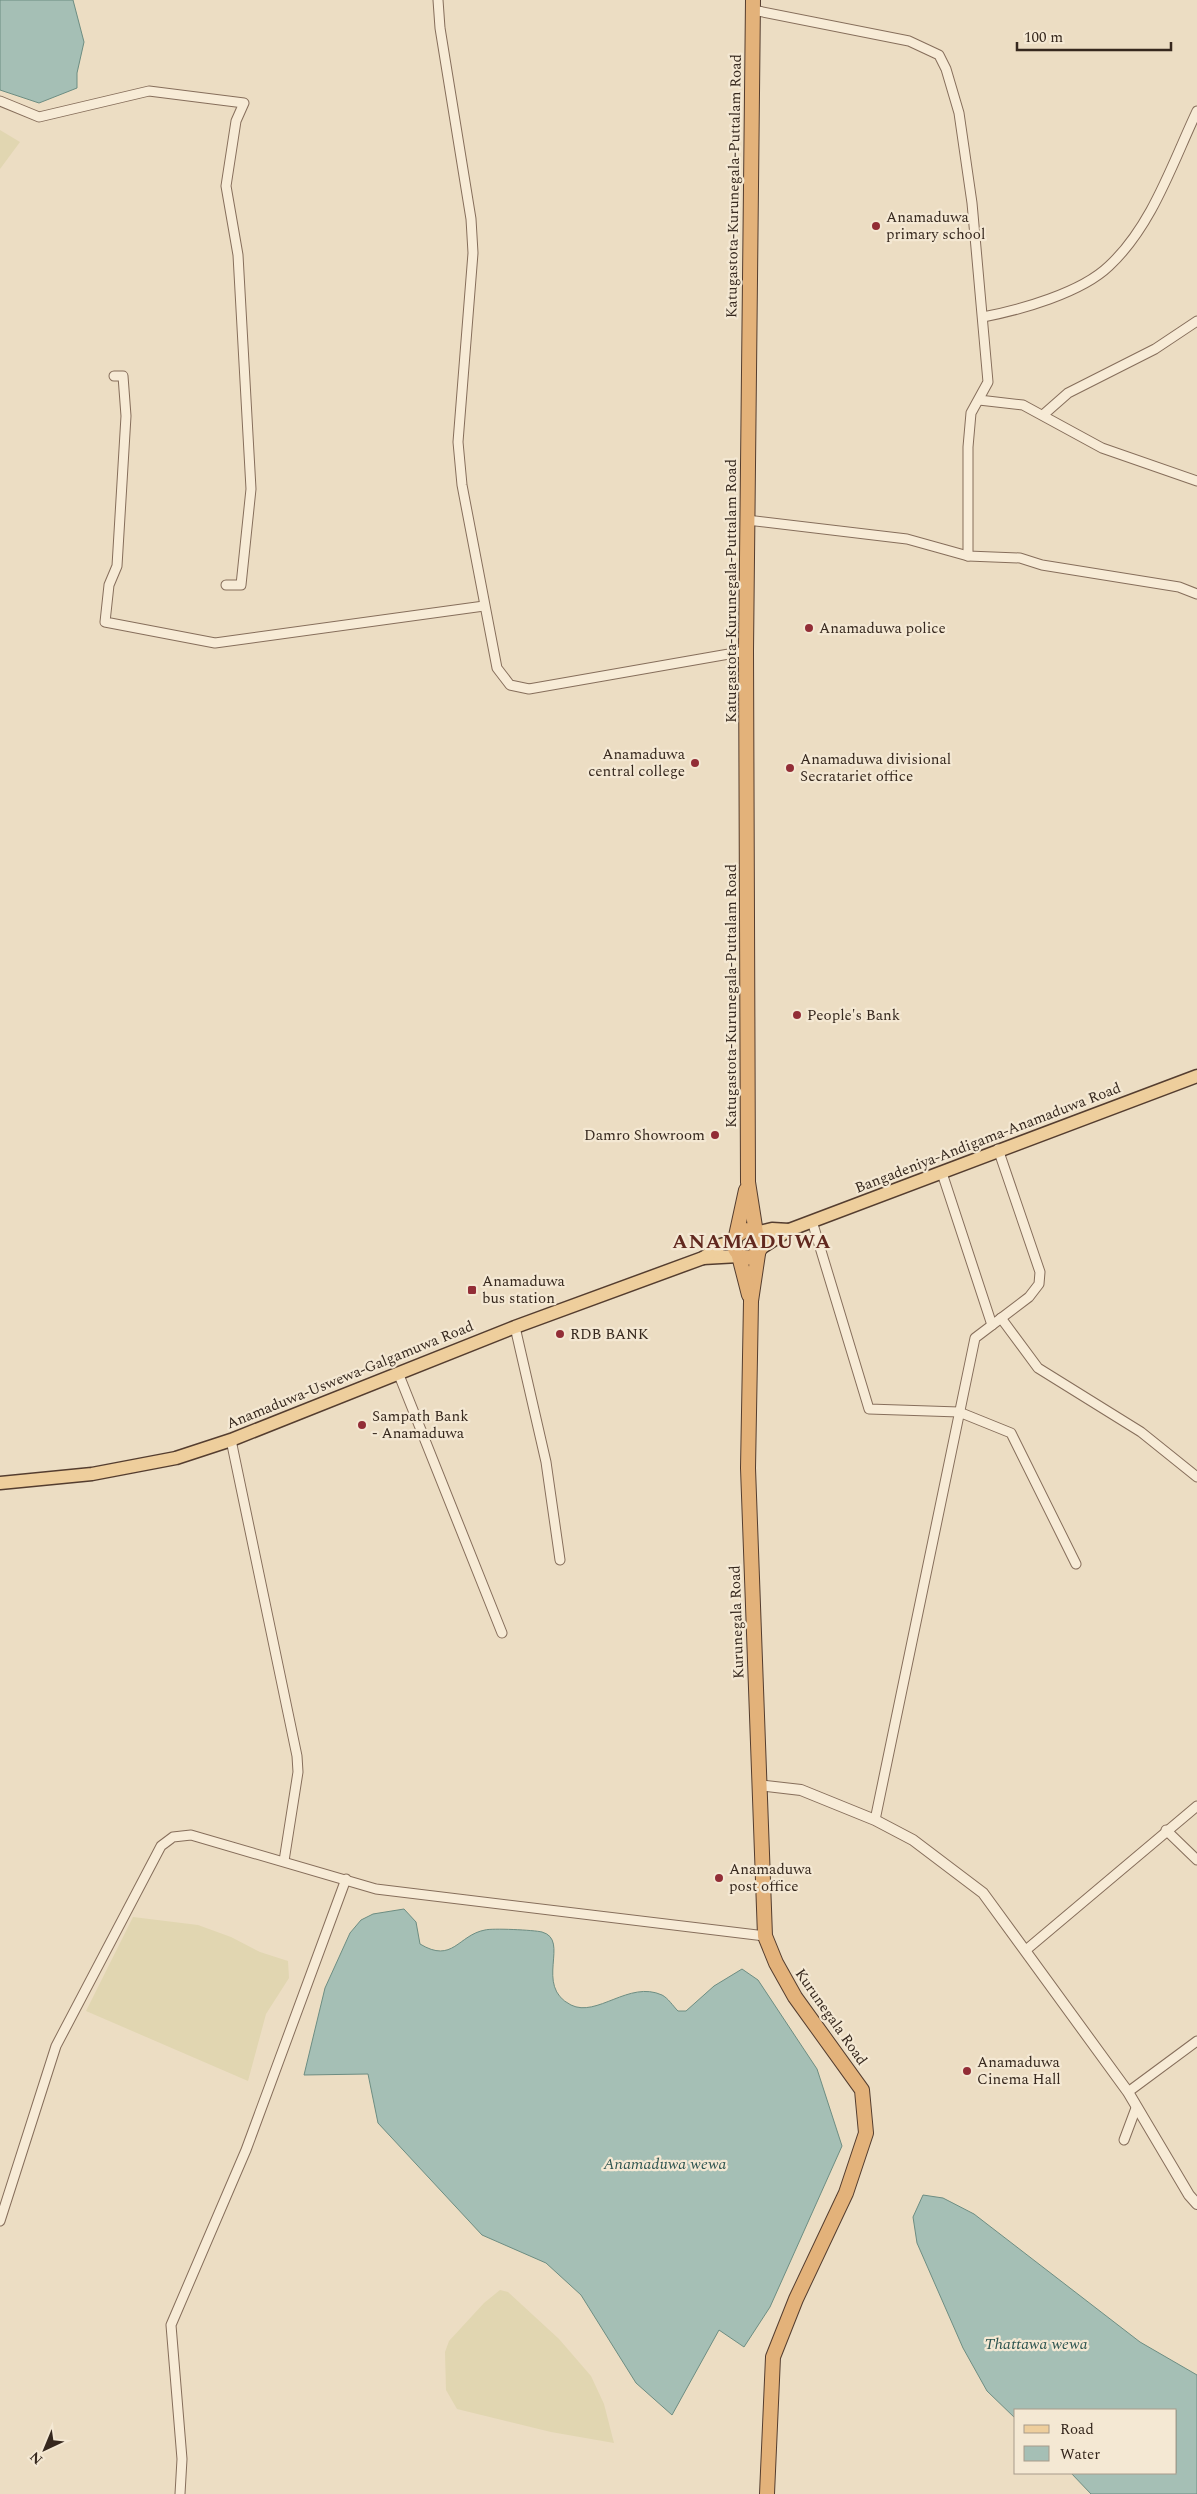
<svg xmlns="http://www.w3.org/2000/svg" width="1197" height="2494" font-family="Spectral,serif">
<rect width="100%" height="100%" fill="#ecddc3"/>
<g fill="#e1d6b1">
<polygon points="0,130 20,142 0,169"/>
<polygon points="133,1917 198,1925 231,1937 260,1952 288,1961 289,1978 266,2014 248,2081 86,2011"/>
<polygon points="500,2290 508,2292 559,2339 591,2376 604,2404 614,2443 551,2432 457,2409 446,2390 445,2352 449,2341 484,2303"/>
</g>
<g fill="#a5bfb5" stroke="#6d8d82">
<polygon points="0,0 73,0 84,42 77,73 77,88 39,103 0,90"/>
<path d="M404,1909L416,1922L420,1944C453,1964 458,1935 485,1930C492,1928 534,1930 542,1932C571,1940 533,1986 571,2005C597,2018 629,1980 662,1995C668,1998 673,2006 678,2011H686L714,1986L742,1969L758,1980L817,2069L842,2146L770,2307L744,2347L719,2330L672,2415L636,2383L581,2295L546,2263L482,2235L378,2123L368,2074L304,2075L325,1988L350,1933L361,1920L373,1914Z"/>
<polygon points="923,2195 943,2198 974,2214 1140,2342 1197,2375 1197,2494 1091,2494 1071,2473 1176,2473 1176,2410 1016,2410 1016,2419 987,2391 963,2348 917,2243 913,2217"/>
</g>
<g fill="none" stroke-linecap="round" stroke-linejoin="round">
<g stroke="#866e5b" stroke-width="11">
<g id="minor">
<polyline points="438,0 440,28 471,219 473,253 458,442 462,485 497,668 510,685 529,689 746,651"/>
<polyline points="753,10 909,41 939,55 946,69 959,113 972,203 988,382 971,413 968,447 968,556"/>
<polyline points="0,101 39,117 149,91 244,103 236,121 226,186 238,255 251,489 241,585 226,585"/>
<path d="M983,317C1020,310 1081,293 1109,266C1152,226 1172,164 1197,111"/>
<polyline points="114,376 123,376 126,416 117,566 109,585 105,622 215,643 484,606"/>
<polyline points="979,400 1023,405 1102,448 1197,481"/>
<polyline points="1043,415 1068,393 1155,349 1197,321"/>
<polyline points="747,520 907,539 968,556 1020,558 1042,565 1179,587 1197,594"/>
<polyline points="942,1173 992,1325"/>
<polyline points="812,1221 869,1409 959,1412 1011,1433 1076,1564"/>
<polyline points="1001,1318 1038,1368 1141,1432 1197,1477"/>
<polyline points="515,1327 546,1462 560,1560"/>
<polyline points="399,1375 502,1633"/>
<polyline points="231,1440 297,1756 298,1772 284,1861"/>
<polyline points="875,1820 975,1338 1029,1297 1039,1284 1040,1272 998,1149"/>
<polyline points="1166,1830 1197,1860"/>
<polyline points="1026,1950 1197,1806"/>
<polyline points="1128,2092 1197,2041"/>
<polyline points="1124,2140 1136,2108"/>
<polyline points="0,2221 56,2046 161,1846 173,1837 191,1835 376,1889 765,1936"/>
<polyline points="180,2494 182,2459 171,2325 246,2150 346,1879"/>
</g>
</g>
<g stroke="#866e5b" stroke-width="12">
<polyline id="tertiary" points="758,1785 801,1790 875,1820 913,1840 983,1893 1128,2092 1189,2195 1197,2204"/>
</g>
<g stroke="#543d2f" stroke-width="15">
<g id="primary">
<polyline points="756,1233 772,1229 789,1230"/>
<polyline points="761,1248 789,1230 1197,1076"/>
<polyline points="703,1258 739,1256"/>
<polyline points="0,1483 92,1474 176,1458 231,1440 515,1327 703,1258 721,1245 734,1241"/>
</g>
</g>
<g stroke="#543d2f" stroke-width="16">
<g id="trunk">
<path d="M753,0L746,651L748,1182L756,1233L761,1242C761,1261 739,1263 734,1246L736,1236L745,1230L756,1233"/>
<polyline points="736,1236 746,1190"/>
<polyline points="758,1254 751,1301 748,1468 765,1936 776,1963 795,1997 862,2090 866,2133 846,2193 796,2299 773,2357 767,2494"/>
<polyline points="739,1256 749,1295"/>
</g>
</g>
<use href="#minor" stroke="#f7ebd6" stroke-width="9"/>
<use href="#tertiary" stroke="#f7ebd6" stroke-width="10"/>
<use href="#primary" stroke="#eece9c" stroke-width="12"/>
<use href="#trunk" stroke="#e3b27a" stroke-width="14"/>
</g>
<g fill="#922d36" stroke="#f4e8d3" stroke-width="2">
<circle cx="876" cy="226" r="5"/>
<circle cx="809" cy="628" r="5"/>
<circle cx="695" cy="763" r="5"/>
<circle cx="790" cy="768" r="5"/>
<circle cx="797" cy="1015" r="5"/>
<circle cx="715" cy="1135" r="5"/>
<rect x="467" y="1285" width="10" height="10" rx="2.5"/>
<circle cx="560" cy="1334" r="5"/>
<circle cx="362" cy="1425" r="5"/>
<circle cx="719" cy="1878" r="5"/>
<circle cx="967" cy="2071" r="5"/>
</g>
<g text-anchor="middle" dominant-baseline="central" stroke-width="4.5" stroke-linejoin="round" paint-order="stroke">
<g font-size="15" fill="#36281e" stroke="#f4e8d3">
<text transform="translate(734 186) rotate(-89)">Katugastota-Kurunegala-Puttalam Road</text>
<text transform="translate(731 591) rotate(-90)">Katugastota-Kurunegala-Puttalam Road</text>
<text transform="translate(731 996) rotate(-90)">Katugastota-Kurunegala-Puttalam Road</text>
<text transform="translate(988 1138) rotate(-21)">Bangadeniya-Andigama-Anamaduwa Road</text>
<text transform="translate(350 1375) rotate(-22)">Anamaduwa-Uswewa-Galgamuwa Road</text>
<text transform="translate(737 1622) rotate(-92)">Kurunegala Road</text>
<text transform="translate(831 2017) rotate(55)">Kurunegala Road</text>
</g>
<g font-size="15" fill="#36281e" stroke="#f4e8d3" text-anchor="start">
<text x="886" y="217">Anamaduwa<tspan x="886" dy="17">primary school</tspan></text>
<text x="819" y="628">Anamaduwa police</text>
<text x="685" y="754" text-anchor="end">Anamaduwa<tspan x="685" dy="17">central college</tspan></text>
<text x="800" y="759">Anamaduwa divisional<tspan x="800" dy="17">Secratariet office</tspan></text>
<text x="807" y="1015">People's Bank</text>
<text x="705" y="1135" text-anchor="end">Damro Showroom</text>
<text x="482" y="1281">Anamaduwa<tspan x="482" dy="17">bus station</tspan></text>
<text x="570" y="1334">RDB BANK</text>
<text x="372" y="1416">Sampath Bank<tspan x="372" dy="17">- Anamaduwa</tspan></text>
<text x="729" y="1869">Anamaduwa<tspan x="729" dy="17">post office</tspan></text>
<text x="977" y="2062">Anamaduwa<tspan x="977" dy="17">Cinema Hall</tspan></text>
</g>
<g font-size="16" font-style="italic" fill="#2e5550" stroke="#f4e8d3">
<text x="665" y="2164">Anamaduwa wewa</text>
<text x="1036" y="2344">Thattawa wewa</text>
</g>
<g font-size="20" font-weight="bold" letter-spacing="1" fill="#61281f" stroke="#f4e8d3">
<text x="752" y="1242">ANAMADUWA</text>
</g>
</g>
<rect x="1014" y="2409" width="162" height="65" fill="#f4e8d3" stroke="#a89b8b"/>
<rect x="1024" y="2425" width="25" height="8" fill="#eece9c" stroke="#a89b8b"/>
<text x="1060" y="2434" font-size="15" fill="#36281e">Road</text>
<rect x="1024" y="2446" width="25" height="15" fill="#a5bfb5" stroke="#a89b8b"/>
<text x="1060" y="2459" font-size="15" fill="#36281e">Water</text>
<g transform="translate(45 2449) rotate(224)" stroke="#f4e8d3" stroke-width="4" paint-order="stroke">
<path d="M0-4L9 19L0 12L-9 19Z" fill="#36281e"/>
<text y="-8" font-size="14" font-weight="bold" text-anchor="middle" fill="#36281e">N</text>
</g>
<path d="M1017 42v8h154v-8" fill="none" stroke="#36281e" stroke-width="2.5"/>
<text x="1024" y="42" font-size="15" fill="#36281e" stroke="#f4e8d3" stroke-width="4" paint-order="stroke">100 m</text>
</svg>
